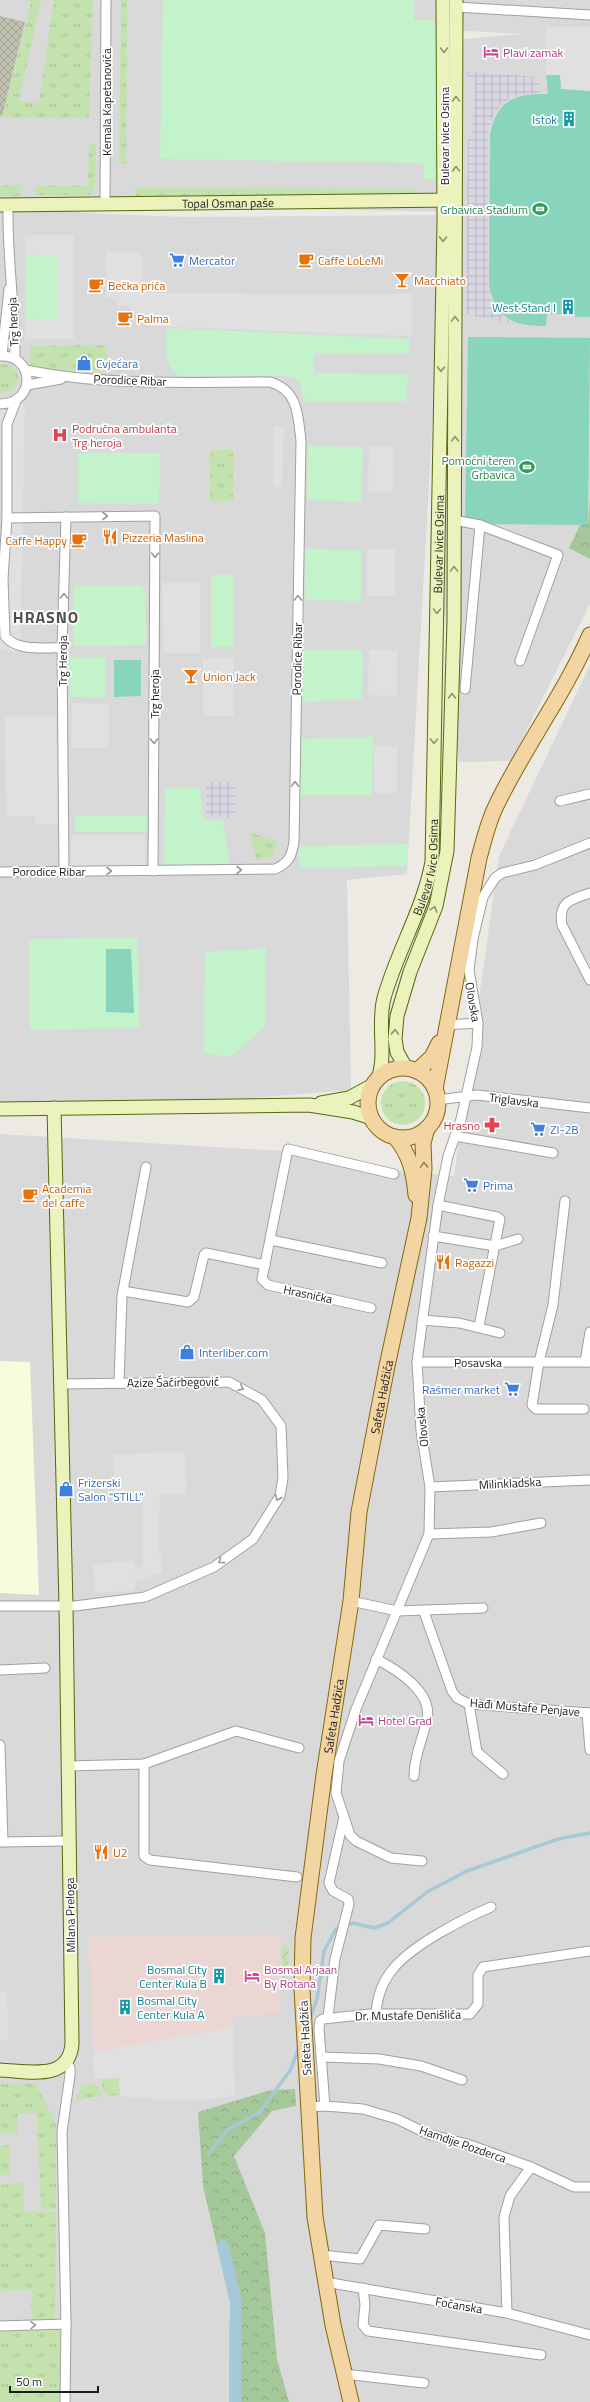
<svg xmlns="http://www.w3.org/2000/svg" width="590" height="2402" font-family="'Titillium Web',sans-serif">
<defs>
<pattern id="construction-cross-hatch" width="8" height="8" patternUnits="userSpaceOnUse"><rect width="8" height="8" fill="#bfc0af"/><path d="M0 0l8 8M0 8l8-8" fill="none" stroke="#a4a496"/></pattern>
<pattern id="grass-tufts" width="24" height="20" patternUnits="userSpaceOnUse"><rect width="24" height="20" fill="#c4e2ad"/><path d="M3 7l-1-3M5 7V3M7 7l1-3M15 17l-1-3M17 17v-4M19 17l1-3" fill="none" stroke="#a8c194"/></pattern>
<pattern id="forest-crowns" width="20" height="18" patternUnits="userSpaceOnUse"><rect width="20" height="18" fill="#a5c89b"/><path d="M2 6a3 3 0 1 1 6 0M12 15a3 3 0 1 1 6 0" fill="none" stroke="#8dab85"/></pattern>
<pattern id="garden-furrows" width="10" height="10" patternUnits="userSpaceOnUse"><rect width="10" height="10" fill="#c4e2ad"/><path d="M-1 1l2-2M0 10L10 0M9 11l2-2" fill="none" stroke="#a8c194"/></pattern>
<pattern id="plaza-grid" width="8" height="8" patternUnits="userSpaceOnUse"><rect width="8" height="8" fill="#d8d7e2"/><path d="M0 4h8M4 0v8" fill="none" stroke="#b9b8c1"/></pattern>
</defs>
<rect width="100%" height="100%" fill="#eceae3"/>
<g fill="#dad9d9" fill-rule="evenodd">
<path d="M0,0H590V604L511,761L459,762L440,572L448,212L0,202ZM450,30L523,34L464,39L453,117Z"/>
<polygon points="0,206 102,214 187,217 436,215 443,236 407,874 347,880 351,1090 153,1106 0,1109"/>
<polygon points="590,665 590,2402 0,2402 0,1134 332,1154 396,1171 454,1176 499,856"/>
</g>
<polygon fill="#ecd6d3" points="279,1934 279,2013 232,2017 235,2095 211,2099 177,2101 110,2095 103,2092 101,2079 94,2079 89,1937"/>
<polygon fill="#f9fbdd" points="0,1361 30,1362 39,1595 0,1593"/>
<polygon fill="url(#construction-cross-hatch)" points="0,16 25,22 2,117 0,116"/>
<g fill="url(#grass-tufts)">
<polygon points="25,0 41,0 19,101 39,103 54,0 93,0 89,118 2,117 31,2"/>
<polygon points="121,0 127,0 126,164 119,164"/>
<polygon points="89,144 96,144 95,184 91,195 36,195 35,186 88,186"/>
<polygon points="21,185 20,196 0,196 0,186"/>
<polygon points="135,188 415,189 415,200 135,198"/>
<path d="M100,345L107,346L108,368L104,371L33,370C28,364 28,353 32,346Z"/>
<polygon points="6,364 15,369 19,378 13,391 0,393 0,365"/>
<rect x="210" y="450" width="23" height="51"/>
<polygon points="249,832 278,842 271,857 256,860"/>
<circle cx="403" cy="1103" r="22"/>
<polygon points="119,2078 120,2096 110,2095 103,2092 101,2079"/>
<polygon points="36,2083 56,2124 56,2209 41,2210 37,2114 18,2114 18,2133 0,2133 0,2084"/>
<polygon points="93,2083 96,2084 102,2096 75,2100 81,2086"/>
<polygon points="10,2145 10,2175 0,2175 0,2146"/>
<polygon points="24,2182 24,2212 56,2211 55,2324 32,2325 31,2290 0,2291 0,2185"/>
<polygon points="64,2328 61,2402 0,2402 0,2329"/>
</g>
<g fill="url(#forest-crowns)">
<polygon points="590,498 590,559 569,548 580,525 588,525"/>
<polygon points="295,2089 296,2106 272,2111 234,2156 265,2233 277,2359 289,2402 229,2402 230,2302 203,2186 198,2112 271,2090"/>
</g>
<g fill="#c3f3ca">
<polygon points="163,0 414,0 414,20 434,20 436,60 435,179 424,179 423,163 160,159"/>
<rect x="25" y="255" width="33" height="65"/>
<path d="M167,328L410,339L409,353H314V373L408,374L406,401L305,402L299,379L287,376H178C164,365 166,345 167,328Z"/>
<polygon points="308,446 363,447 361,502 307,500"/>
<polygon points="78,453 160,453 159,504 78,503"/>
<polygon points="305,549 361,550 361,601 305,600"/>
<rect x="211" y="575" width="23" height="72"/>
<polygon points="139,585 144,588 146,593 146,645 73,646 74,588 78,586"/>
<polygon points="303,649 363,650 362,699 302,702"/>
<polygon points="70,657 106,657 105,698 70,697"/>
<polygon points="373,737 372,795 300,795 301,739"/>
<polygon points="200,787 203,819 223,821 230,868 164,867 165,788"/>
<rect x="75" y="816" width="72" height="16"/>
<polygon points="408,844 408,866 299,868 299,846"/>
<polygon points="138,938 139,1028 29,1030 29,939"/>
<polygon points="266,948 265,1026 231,1057 204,1053 205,952"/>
</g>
<polygon fill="url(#garden-furrows)" points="286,1944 289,1948 287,1984 285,1986 282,1983 282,1950"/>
<g fill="#88d4bc">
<path d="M546,27H590V317H575V314H547L546,326C513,326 496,319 489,285L490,134C497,100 515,93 548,94L546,75Z"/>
<polygon points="468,337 590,338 588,525 465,524"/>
<polygon points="114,660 141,660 141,696 114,697"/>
<polygon points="106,949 131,949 134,1013 106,1012"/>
</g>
<g fill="#e0e0e0">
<polygon points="546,27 590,27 590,91 561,89 560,75 546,75"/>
<polygon points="25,235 74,235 74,339 25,339 25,320 58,319 58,256 25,255"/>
<polygon points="106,252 142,253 142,293 412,294 412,336 151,326 150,323 139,322 136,313 127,306 116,305 117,299 106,298"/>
<polygon points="0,402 25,403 20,652 0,650 0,557 3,550"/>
<polygon points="274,426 284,426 282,487 273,487"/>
<polygon points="369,446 394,446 393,493 368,492"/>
<rect x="367" y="549" width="28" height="47"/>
<polygon points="162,583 200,583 200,653 163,653"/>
<polygon points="369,649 397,650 397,696 368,695"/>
<rect x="203" y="658" width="31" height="58"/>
<polygon points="72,703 109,704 109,748 71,748"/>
<polygon points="56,716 58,824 35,824 35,816 6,816 5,717"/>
<rect x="374" y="746" width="23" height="47"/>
<rect x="71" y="835" width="74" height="33"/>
<polygon points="185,1452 187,1494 160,1495 158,1551 162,1554 162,1572 135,1582 134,1591 95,1593 93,1564 134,1561 135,1570 139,1569 143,1562 143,1502 135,1496 114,1496 114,1454"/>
<polygon points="0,1992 7,1992 8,2040 0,2040"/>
<polygon points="233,2027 235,2095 211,2099 177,2101 120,2096 119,2078 94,2079 93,2052"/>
</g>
<g fill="url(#plaza-grid)">
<polygon points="467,72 539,77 539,93 515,95 501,104 492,118 488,134 488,284 491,300 500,314 514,324 466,314 468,139 472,135 475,82 468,76"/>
<polygon points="206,782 235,782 235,819 206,814"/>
</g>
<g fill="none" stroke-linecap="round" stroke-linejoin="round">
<g stroke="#a7c8d6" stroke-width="3.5">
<polyline points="310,2019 317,1999 324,1951 336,1929 353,1923 374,1928 388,1923 427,1892 467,1871 558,1839 590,1833"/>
<polyline points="209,2153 228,2129 260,2112 291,2069 299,2047"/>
</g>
<polyline stroke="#a7c8d6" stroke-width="12" points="223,2246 236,2301 235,2402"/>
<g stroke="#a0a0a0" stroke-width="11">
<g id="street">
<polyline points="456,7 590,15"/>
<polyline points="105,204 106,0"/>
<path d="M8,205C7,257 15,307 15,358"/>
<polyline points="2,355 9,289"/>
<path d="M0,356C35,354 37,404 0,404"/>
<polyline points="27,385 61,379"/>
<polyline points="7,518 7,424 16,401"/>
<polyline points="454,520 480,525 558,555 520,661"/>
<path d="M62,648C44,647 17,652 5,636L3,579L7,518L155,516L153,871"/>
<polyline points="465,689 480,525"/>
<polyline points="560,801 590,794"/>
<polyline points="64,871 62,648 66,517"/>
<path d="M0,872L275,869C289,863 292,856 294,841L301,441C298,415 298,390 270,382C189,382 105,386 26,370"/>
<path d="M590,893C571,900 558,901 562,925L590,980"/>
<polyline points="445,1025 478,1023"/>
<polyline points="437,1100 477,1095 590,1108"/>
<polyline points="455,1136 553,1153"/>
<polyline points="565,1201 553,1305 539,1362 532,1405 536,1409 584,1409"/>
<polyline points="438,1205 497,1217 500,1219 479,1326"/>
<polyline points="433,1236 495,1246 518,1239"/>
<polyline points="271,1240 382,1263"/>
<polyline points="123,1291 188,1302 194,1297 204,1255 206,1253 265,1265"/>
<polyline points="371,1308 268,1285 262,1279 288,1149 394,1174"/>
<polyline points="422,1320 459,1323 500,1333"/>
<polyline points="417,1362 590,1362"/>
<polyline points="585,1362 590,1332"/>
<polyline points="119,1383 122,1296 146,1167"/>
<polyline points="430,1487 590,1480"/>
<polyline points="429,1534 491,1532 541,1523"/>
<polyline points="351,1601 397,1611 483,1608"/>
<polyline points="0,1606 75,1606 145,1597 214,1567 253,1539 280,1496 283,1478 281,1426 262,1400 229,1382 60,1384"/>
<polyline points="424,1612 452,1691 457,1698 469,1704 590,1713"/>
<path d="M376,1659C396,1669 433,1692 427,1719C423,1739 414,1755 414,1776"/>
<polyline points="0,1670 45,1668"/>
<polyline points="469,1704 477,1752 503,1774"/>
<polyline points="587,1713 590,1750"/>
<polyline points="0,1745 3,1842"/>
<polyline points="144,1764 144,1856 150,1860 297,1877"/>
<polyline points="69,1766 144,1764 236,1731 299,1748"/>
<polyline points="0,1842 68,1841"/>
<polyline points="422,1861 391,1858 356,1841 350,1835 336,1793 339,1761 356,1709 429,1534 430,1487 421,1431 417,1362 438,1205 448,1156 461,1119 477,1047 478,1023 469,970 473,939 483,897 495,878 502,873 535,865 590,843"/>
<path d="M376,2014C377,1998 382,1982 393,1969C412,1945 463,1919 491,1907"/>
<polyline points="328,2017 335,1959 349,1904 348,1899 333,1891 329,1883 344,1817"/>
<polyline points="321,2057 379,2059 421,2066 462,2080"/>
<polyline points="325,2106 319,2029 320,2021 323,2019 370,2014 470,2014 478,2004 478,1975 483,1967 590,1951"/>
<polyline points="309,2107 325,2106 363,2109 397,2119 428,2134 467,2144 531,2167 574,2187 590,2187"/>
<polyline points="321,2255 360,2259 379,2225 425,2229"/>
<polyline points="325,2282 507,2313 590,2335"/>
<polyline points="363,2288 365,2305 363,2325 368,2331 541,2355"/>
<polyline points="507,2313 504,2217 510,2196 531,2167"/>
<polyline points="0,2326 66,2324"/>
<polyline points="344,2374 424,2383"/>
<polyline points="65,2402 66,2324 62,2132 70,2075 70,2068 67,2062"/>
</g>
</g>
<g stroke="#57660f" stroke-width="15">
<g id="secondary">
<path id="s1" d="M0,205L452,200"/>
<polyline points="406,1068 397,1052 395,1039 397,1016 410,972 436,906 447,851 454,622 456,0"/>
<path id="s2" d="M378,1079C387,1054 377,1025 384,998C397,951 423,910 432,862L444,222L443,0"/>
<polyline points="321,1103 349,1098 373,1085"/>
<polyline points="0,1109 309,1105 353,1112 372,1118"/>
<path d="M0,2070C27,2071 69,2082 72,2044L66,1606L54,1108"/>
</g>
</g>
<g stroke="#85660f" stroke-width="17">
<g id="primary">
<circle cx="403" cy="1103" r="35"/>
<polyline points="417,1071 432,1057 439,1043"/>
<path d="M435,1089L479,858C484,840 488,822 496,806C524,747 564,695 590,635"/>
<path d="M395,1137C410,1154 414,1173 416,1195"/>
<path id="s3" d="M351,2402L333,2325L315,2217L302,1989L303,1938L324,1775L351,1601L359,1512L387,1366L419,1218L424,1169L423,1143L427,1128"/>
</g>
</g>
<use href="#street" stroke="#fff" stroke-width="9"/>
<use href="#secondary" stroke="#ecf2bb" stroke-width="13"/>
<use href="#primary" stroke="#f2d5a2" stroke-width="15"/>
</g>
<defs><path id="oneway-chevron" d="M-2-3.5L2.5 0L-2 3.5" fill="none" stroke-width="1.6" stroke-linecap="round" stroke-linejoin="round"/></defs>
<g stroke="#8e9273">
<use href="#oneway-chevron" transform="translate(444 50) rotate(89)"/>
<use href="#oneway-chevron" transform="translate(456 99) rotate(-90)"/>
<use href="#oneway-chevron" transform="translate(456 169) rotate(-90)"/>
<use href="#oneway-chevron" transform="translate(443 239) rotate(91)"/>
<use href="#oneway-chevron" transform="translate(455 319) rotate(-90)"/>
<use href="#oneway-chevron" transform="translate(441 369) rotate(91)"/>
<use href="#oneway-chevron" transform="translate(455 439) rotate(-90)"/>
<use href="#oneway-chevron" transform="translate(454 569) rotate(-90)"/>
<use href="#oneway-chevron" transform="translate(437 611) rotate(91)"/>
<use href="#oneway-chevron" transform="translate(452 696) rotate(-89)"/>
<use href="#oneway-chevron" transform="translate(434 741) rotate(91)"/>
<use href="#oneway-chevron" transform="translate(434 909) rotate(-72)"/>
<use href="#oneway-chevron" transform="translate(395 1032) rotate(-88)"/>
</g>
<g stroke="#999">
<use href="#oneway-chevron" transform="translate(105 516)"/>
<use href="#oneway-chevron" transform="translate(155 555) rotate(90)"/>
<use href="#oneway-chevron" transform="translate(64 596) rotate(-88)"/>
<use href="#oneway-chevron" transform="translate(298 598) rotate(-89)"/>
<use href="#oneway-chevron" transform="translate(154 741) rotate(90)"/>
<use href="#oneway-chevron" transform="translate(295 784) rotate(-89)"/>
<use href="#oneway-chevron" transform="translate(239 870)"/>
<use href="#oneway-chevron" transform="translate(109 871)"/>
<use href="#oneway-chevron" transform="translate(241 1388) rotate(26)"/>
<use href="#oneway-chevron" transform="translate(278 1498) rotate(113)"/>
<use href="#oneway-chevron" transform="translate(221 1561) rotate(144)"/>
<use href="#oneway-chevron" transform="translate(33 2325) rotate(-2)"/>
</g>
<use stroke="#928266" href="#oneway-chevron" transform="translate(424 1165) rotate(-92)"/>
<defs>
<g id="hotel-bare" transform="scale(1.2)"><path d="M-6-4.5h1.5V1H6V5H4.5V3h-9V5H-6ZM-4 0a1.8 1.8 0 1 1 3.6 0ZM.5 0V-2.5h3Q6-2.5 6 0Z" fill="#d1479c" stroke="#fff" stroke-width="2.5" paint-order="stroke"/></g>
<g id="building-bare" transform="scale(1.2)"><path d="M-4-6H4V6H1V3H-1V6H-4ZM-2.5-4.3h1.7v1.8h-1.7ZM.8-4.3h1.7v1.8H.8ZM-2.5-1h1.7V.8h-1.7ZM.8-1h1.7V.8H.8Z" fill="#0f9aa8" stroke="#fff" stroke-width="2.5" paint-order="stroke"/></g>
<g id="stadium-bare" transform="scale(1.2)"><path d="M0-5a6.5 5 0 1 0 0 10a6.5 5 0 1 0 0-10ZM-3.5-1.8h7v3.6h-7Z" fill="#2e9e5b" stroke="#fff" stroke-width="2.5" paint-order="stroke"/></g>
<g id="supermarket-bare" transform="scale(1.2)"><path d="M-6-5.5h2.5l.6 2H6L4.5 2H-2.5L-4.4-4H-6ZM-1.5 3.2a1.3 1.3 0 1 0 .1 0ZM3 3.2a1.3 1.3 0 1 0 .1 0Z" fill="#3f7fe0" stroke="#fff" stroke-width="2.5" paint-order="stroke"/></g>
<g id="cafe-bare" transform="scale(1.2)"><path d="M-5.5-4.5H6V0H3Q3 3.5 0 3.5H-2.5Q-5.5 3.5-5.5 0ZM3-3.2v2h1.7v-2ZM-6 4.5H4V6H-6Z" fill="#e8710a" stroke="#fff" stroke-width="2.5" paint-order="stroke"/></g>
<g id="bar-bare" transform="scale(1.2)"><path d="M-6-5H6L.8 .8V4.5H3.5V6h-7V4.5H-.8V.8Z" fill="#e8710a" stroke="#fff" stroke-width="2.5" paint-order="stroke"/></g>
<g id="shop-bare" transform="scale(1.2)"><path d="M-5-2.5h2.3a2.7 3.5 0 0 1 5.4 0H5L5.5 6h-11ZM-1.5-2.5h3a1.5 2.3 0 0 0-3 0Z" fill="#3f7fe0" stroke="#fff" stroke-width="2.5" paint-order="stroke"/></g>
<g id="hospital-bare" transform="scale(1.2)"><path d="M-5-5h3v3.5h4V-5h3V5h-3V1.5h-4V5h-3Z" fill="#e0444e" stroke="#fff" stroke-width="2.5" paint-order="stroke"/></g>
<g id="restaurant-bare" transform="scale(1.2)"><path d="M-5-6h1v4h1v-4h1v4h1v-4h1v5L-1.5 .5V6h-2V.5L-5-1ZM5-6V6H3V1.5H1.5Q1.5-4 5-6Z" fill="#e8710a" stroke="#fff" stroke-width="2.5" paint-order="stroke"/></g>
<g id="pharmacy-bare" transform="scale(1.2)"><path d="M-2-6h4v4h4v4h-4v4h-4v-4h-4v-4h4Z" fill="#e0444e" stroke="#fff" stroke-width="2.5" paint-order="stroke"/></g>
</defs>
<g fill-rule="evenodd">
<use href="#hotel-bare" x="491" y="52"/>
<use href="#building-bare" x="569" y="119"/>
<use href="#stadium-bare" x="540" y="209"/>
<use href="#supermarket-bare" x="177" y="260"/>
<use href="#cafe-bare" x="306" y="260"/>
<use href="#bar-bare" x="402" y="280"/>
<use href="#cafe-bare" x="96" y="285"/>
<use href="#building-bare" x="568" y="307"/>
<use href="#cafe-bare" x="125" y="318"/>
<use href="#shop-bare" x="84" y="363"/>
<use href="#hospital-bare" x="60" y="435"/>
<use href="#stadium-bare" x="527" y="467"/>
<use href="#restaurant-bare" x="110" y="537"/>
<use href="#cafe-bare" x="79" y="540"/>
<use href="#bar-bare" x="191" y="676"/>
<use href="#pharmacy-bare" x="492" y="1125"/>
<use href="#supermarket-bare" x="538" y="1129"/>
<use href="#supermarket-bare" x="471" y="1185"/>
<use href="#cafe-bare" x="30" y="1195"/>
<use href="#restaurant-bare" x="443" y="1262"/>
<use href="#shop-bare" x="187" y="1352"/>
<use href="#supermarket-bare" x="512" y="1389"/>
<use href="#shop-bare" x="66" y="1489"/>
<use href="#hotel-bare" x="366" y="1720"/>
<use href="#restaurant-bare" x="101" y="1852"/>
<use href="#building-bare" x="219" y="1976"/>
<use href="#hotel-bare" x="252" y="1976"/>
<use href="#building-bare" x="125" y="2007"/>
</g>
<g text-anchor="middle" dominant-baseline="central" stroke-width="3.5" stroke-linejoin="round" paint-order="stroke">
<g font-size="12" fill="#b23c85" stroke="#fff" text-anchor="start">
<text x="503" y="52">Plavi zamak</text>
<text x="378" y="1720">Hotel Grad</text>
<text x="264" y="1969">Bosmal Arjaan<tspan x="264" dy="14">By Rotana</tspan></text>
</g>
<g font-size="12" fill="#1c1c1c" stroke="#fff">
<text transform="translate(106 102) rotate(-90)">Kemala Kapetanovića</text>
<text transform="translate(444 136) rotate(-90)">Bulevar Ivice Osima</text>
<text stroke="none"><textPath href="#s1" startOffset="228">Topal Osman paše</textPath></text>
<text transform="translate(13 322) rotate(-93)">Trg heroja</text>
<text transform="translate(130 380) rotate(2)">Porodice Ribar</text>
<text stroke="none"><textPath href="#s2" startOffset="544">Bulevar Ivice Osima</textPath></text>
<text transform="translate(297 659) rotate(-89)">Porodice Ribar</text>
<text transform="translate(62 661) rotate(-90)">Trg Heroja</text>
<text transform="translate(154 694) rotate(-90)">Trg heroja</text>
<text stroke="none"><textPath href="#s2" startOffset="220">Bulevar Ivice Osima</textPath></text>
<text x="49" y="871">Porodice Ribar</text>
<text transform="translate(473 1002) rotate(80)">Olovska</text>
<text transform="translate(514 1100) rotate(7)">Triglavska</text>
<text transform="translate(308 1294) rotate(12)">Hrasnička</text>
<text x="478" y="1362">Posavska</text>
<text transform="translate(173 1382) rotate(-1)">Azize Šaćirbegović</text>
<text stroke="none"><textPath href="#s3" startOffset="1015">Safeta Hadžića</textPath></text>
<text transform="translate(422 1427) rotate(-96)">Olovska</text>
<text transform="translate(510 1483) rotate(-3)">Milinkladska</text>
<text transform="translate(525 1707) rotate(5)">Hađi Mustafe Penjave</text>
<text stroke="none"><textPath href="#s3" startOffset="692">Safeta Hadžića</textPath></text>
<text transform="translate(70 1915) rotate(-91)">Milana Preloga</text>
<text transform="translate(408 2015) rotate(-1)">Dr. Mustafe Denišlića</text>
<text transform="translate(305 2038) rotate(-93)">Safeta Hadžića</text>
<text transform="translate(463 2144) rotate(19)">Hamdije Pozderca</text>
<text transform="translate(459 2305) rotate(10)">Fočanska</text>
</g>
<g font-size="12" fill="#0d838f" stroke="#fff" text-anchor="end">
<text x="557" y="119">Istok</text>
<text x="556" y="307">West Stand I</text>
<text x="207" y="1969">Bosmal City<tspan x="207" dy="14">Center Kula B</tspan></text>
<text x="137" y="2000" text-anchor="start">Bosmal City<tspan x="137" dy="14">Center Kula A</tspan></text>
</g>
<g font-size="12" fill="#27864d" stroke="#fff" text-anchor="end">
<text x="528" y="209">Grbavica Stadium</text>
<text x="515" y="460">Pomoćni teren<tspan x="515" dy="14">Grbavica</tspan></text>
</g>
<g font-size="12" fill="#366cbe" stroke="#fff" text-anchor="start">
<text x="189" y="260">Mercator</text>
<text x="96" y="363">Cvjećara</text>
<text x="550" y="1129">ZI-2B</text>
<text x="483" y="1185">Prima</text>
<text x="199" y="1352">Interliber.com</text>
<text x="500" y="1389" text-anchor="end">Rašmer market</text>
<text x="78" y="1482">Frizerski<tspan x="78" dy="14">Salon "STILL"</tspan></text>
</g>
<g font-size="12" fill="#c56008" stroke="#fff" text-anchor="start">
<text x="318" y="260">Caffe LoLeMi</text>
<text x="414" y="280">Macchiato</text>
<text x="108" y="285">Bečka priča</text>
<text x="137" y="318">Palma</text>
<text x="122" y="537">Pizzeria Maslina</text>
<text x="67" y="540" text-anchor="end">Caffe Happy</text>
<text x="203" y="676">Union Jack</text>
<text x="42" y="1188">Academia<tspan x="42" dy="14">del caffe</tspan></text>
<text x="455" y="1262">Ragazzi</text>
<text x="113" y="1852">U2</text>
</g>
<g font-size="12" fill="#be3a42" stroke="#fff" text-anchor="start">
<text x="72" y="428">Područna ambulanta<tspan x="72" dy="14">Trg heroja</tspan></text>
<text x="480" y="1125" text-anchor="end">Hrasno</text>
</g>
<g font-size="16" font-weight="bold" letter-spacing="1" fill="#4f4f4f" stroke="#fff">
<text x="46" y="617">HRASNO</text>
</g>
</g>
<path d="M10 2386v6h88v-6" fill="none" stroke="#1c1c1c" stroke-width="2"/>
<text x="16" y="2386" font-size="12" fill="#1c1c1c" stroke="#ffffff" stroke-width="3" paint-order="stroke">50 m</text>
</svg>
